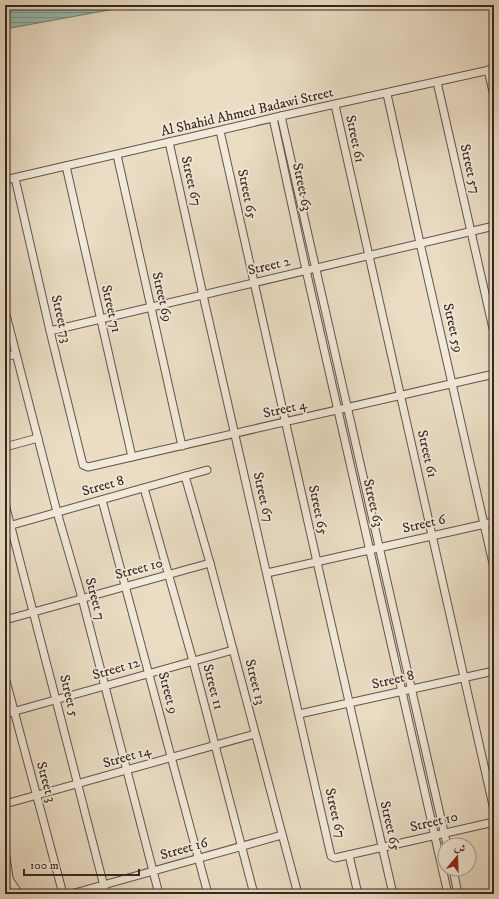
<svg xmlns="http://www.w3.org/2000/svg" width="499" height="899" font-family="'IM FELL DW Pica',Amiri,serif">
<defs>
<pattern id="water-rules" width="6" height="5" patternUnits="userSpaceOnUse"><rect width="6" height="5" fill="#98bcb0"/><path d="M0 2.5h6" fill="none" stroke="#7d998f"/></pattern>
</defs>
<rect width="100%" height="100%" fill="#eaddc4"/>
<filter id="stains"><feTurbulence type="fractalNoise" baseFrequency=".005" numOctaves="4"/><feColorMatrix values="0 0 0 0 .2 0 0 0 0 .09 0 0 0 0 .02 0 0 0 .5 -.17"/></filter>
<radialGradient id="worn" r=".72"><stop offset=".6" stop-color="#630" stop-opacity="0"/><stop offset="1" stop-color="#630" stop-opacity=".3"/></radialGradient>
<polygon fill="url(#water-rules)" stroke="#718076" points="5,5 134,5 131,6 5,29"/>
<g fill="none" stroke-linecap="round" stroke-linejoin="round">
<g stroke="#645449" stroke-width="9">
<g id="minor">
<polyline points="488,70 494,96"/>
<polyline points="437,82 494,333"/>
<polyline points="387,94 420,243 494,568"/>
<polyline points="335,105 494,810"/>
<polyline points="281,116 447,845"/>
<polyline points="273,118 306,270 448,894"/>
<polyline points="220,131 317,562 393,894"/>
<polyline points="169,142 203,295 331,856 335,858 494,822"/>
<polyline points="117,155 182,446"/>
<polyline points="66,166 132,457"/>
<polyline points="15,178 50,331 82,461 83,465 88,467 494,374"/>
<polyline points="5,180 281,116 494,69"/>
<polyline points="5,311 57,512 82,598 159,894"/>
<polyline points="50,331 494,226"/>
<polyline points="5,357 16,354"/>
<polyline points="5,447 38,438"/>
<polyline points="185,476 210,563 298,894"/>
<polyline points="144,488 193,661 254,894"/>
<polyline points="102,500 208,894"/>
<polyline points="5,504 56,700 106,894"/>
<polyline points="5,527 207,470"/>
<polyline points="267,573 494,522"/>
<polyline points="5,620 210,563"/>
<polyline points="5,677 63,894"/>
<polyline points="5,714 233,650"/>
<polyline points="299,714 494,671"/>
<polyline points="5,804 255,734"/>
<polyline points="5,850 9,878"/>
<polyline points="349,855 358,894"/>
<polyline points="453,869 458,894"/>
<polyline points="7,876 19,894"/>
<polyline points="71,894 282,835"/>
</g>
</g>
<use href="#minor" stroke="#f1e9d9" stroke-width="7"/>
</g>
<g text-anchor="middle" dominant-baseline="central" stroke-width="3.5" stroke-linejoin="round" paint-order="stroke">
<g font-size="14" fill="#372620" stroke="#f1e9d9">
<text transform="translate(247 112) rotate(-13)">Al Shahid Ahmed Badawi Street</text>
<text transform="translate(355 139) rotate(78)">Street 61</text>
<text transform="translate(470 169) rotate(77)">Street 57</text>
<text transform="translate(191 181) rotate(77)">Street 67</text>
<text transform="translate(302 187) rotate(78)">Street 63</text>
<text transform="translate(247 194) rotate(78)">Street 65</text>
<text transform="translate(269 266) rotate(-13)">Street 2</text>
<text transform="translate(162 297) rotate(77)">Street 69</text>
<text transform="translate(111 309) rotate(77)">Street 71</text>
<text transform="translate(61 319) rotate(77)">Street 73</text>
<text transform="translate(453 328) rotate(77)">Street 59</text>
<text transform="translate(285 409) rotate(-13)">Street 4</text>
<text transform="translate(427 454) rotate(77)">Street 61</text>
<text transform="translate(103 486) rotate(-16)">Street 8</text>
<text transform="translate(263 497) rotate(77)">Street 67</text>
<text transform="translate(373 503) rotate(77)">Street 63</text>
<text transform="translate(318 510) rotate(78)">Street 65</text>
<text transform="translate(424 524) rotate(-13)">Street 6</text>
<text transform="translate(139 569) rotate(-15)">Street 10</text>
<text transform="translate(95 599) rotate(75)">Street 7</text>
<text transform="translate(116 669) rotate(-16)">Street 12</text>
<text transform="translate(393 680) rotate(-13)">Street 8</text>
<text transform="translate(255 682) rotate(76)">Street 13</text>
<text transform="translate(213 687) rotate(75)">Street 11</text>
<text transform="translate(168 693) rotate(75)">Street 9</text>
<text transform="translate(69 696) rotate(76)">Street 5</text>
<text transform="translate(127 757) rotate(-16)">Street 14</text>
<text transform="translate(46 782) rotate(75)">Street 3</text>
<text transform="translate(335 813) rotate(77)">Street 67</text>
<text transform="translate(434 822) rotate(-13)">Street 10</text>
<text transform="translate(390 826) rotate(77)">Street 65</text>
<text transform="translate(184 849) rotate(-16)">Street 16</text>
</g>
</g>
<rect width="499" height="899" fill="none" stroke="#eaddc4" stroke-width="20"/>
<rect x="6" y="6" width="487" height="887" fill="none" stroke="#372620" stroke-width="2"/>
<rect x="10" y="10" width="479" height="879" fill="none" stroke="#372620"/>
<g transform="translate(457 857) rotate(19)"><circle r="19" fill="#f1e9d9" stroke="#a79b8f"/>
<path d="M0-3L7 15L0 10L-7 15Z" fill="#8f2418"/>
<text y="-6" font-size="11" font-weight="bold" text-anchor="middle" fill="#372620">ش</text>
</g>
<path d="M24 869v6h115v-6" fill="none" stroke="#372620" stroke-width="2"/>
<text x="30" y="869" font-size="12" fill="#372620" stroke="#f1e9d9" stroke-width="3" paint-order="stroke">100 m</text>
<rect width="100%" height="100%" filter="url(#stains)"/>
<rect width="100%" height="100%" fill="url(#worn)"/>
</svg>
